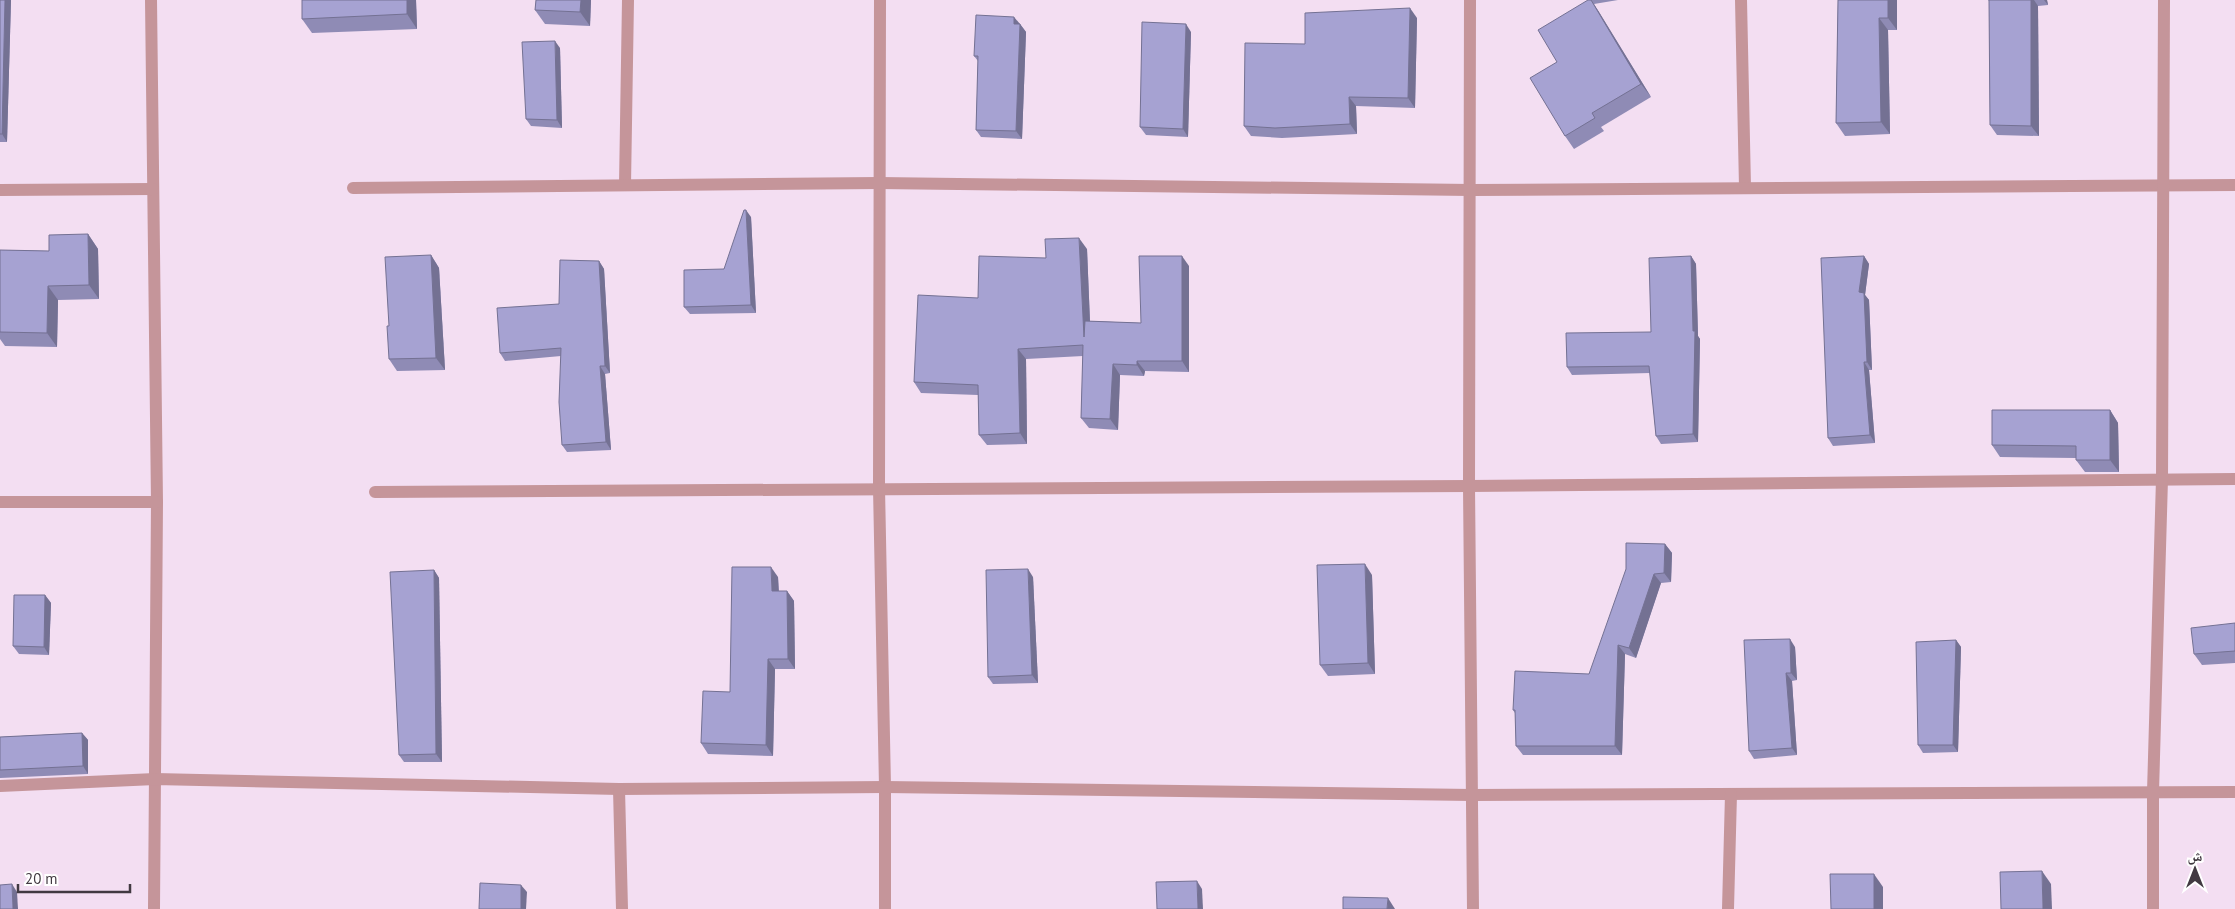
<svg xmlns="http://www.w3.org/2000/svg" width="2235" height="909" font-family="'PT Sans','Noto Naskh Arabic',sans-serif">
<rect width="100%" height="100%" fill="#f3def2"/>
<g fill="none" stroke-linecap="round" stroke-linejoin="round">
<g stroke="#c5959a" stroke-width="12">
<polyline points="151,0 157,502 154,909"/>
<polyline points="880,0 879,488 885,787 885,909"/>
<polyline points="1470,0 1469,486 1473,909"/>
<polyline points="1741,0 1745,187"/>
<polyline points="625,185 628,0"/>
<polyline points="353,188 879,183 1471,190 2235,185"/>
<polyline points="0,190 153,189"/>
<polyline points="375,492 1469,486 2235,479"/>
<polyline points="0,502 157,502"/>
<polyline points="0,786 155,779 619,789 885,787 1472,795 2235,792"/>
<polyline points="619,789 622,909"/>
<polyline points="1728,909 1731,794"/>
<polyline points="2153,909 2153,792 2162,479 2164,0"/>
</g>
</g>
<g fill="#8f8bb5">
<polygon points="0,0 11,0 7,142 0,142"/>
<polygon points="302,0 416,0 417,29 312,33 302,19"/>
<polygon points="536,0 591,0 590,26 545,24 535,10"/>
<polygon points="1588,0 1618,0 1594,4 1651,97 1601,127 1604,131 1574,149 1565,136 1557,62"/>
<polygon points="1838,0 1897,0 1897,30 1888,30 1890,134 1845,136 1836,123"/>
<polygon points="1988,0 2047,0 2048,5 2038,6 2039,136 1997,135 1990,125 1989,1"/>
<polygon points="1417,18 1415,108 1356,106 1357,134 1282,138 1251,136 1244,126 1305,44"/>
<polygon points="1019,24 1020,24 1026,32 1022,139 981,137 976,130 978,61 974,56"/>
<polygon points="1191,32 1188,137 1146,135 1140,127"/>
<polygon points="560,48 562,128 531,126 526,119"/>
<polygon points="751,217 756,313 690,314 684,307 724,269"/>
<polygon points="88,234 98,249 99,299 58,300 57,347 5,346 0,339 0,250 49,251"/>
<polygon points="1087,249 1090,321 1141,323 1189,266 1189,372 1145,371 1144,376 1120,375 1118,430 1089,428 1081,418 1083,356 1026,359 1027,444 987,445 979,435 978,395 921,393 914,382 978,298 1046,258"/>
<polygon points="431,255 439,268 445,370 397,371 389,359"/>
<polygon points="1691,256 1696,264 1698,336 1700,339 1698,442 1661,444 1656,436 1650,373 1572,375 1567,367 1651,332"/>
<polygon points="1864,256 1869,264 1865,295 1869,300 1872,370 1869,370 1875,443 1833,446 1828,438"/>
<polygon points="599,261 604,269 610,373 605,374 611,450 567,452 562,445 561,356 505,361 500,353 559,304"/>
<polygon points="2110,410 2118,423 2119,472 2085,472 2076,460 2076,458 2000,457 1992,445"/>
<polygon points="1665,544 1672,553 1671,582 1661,583 1636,658 1625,654 1622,755 1523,755 1516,746 1515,713 1513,710 1589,674"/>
<polygon points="434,570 439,578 442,762 404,762 399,755"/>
<polygon points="1372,575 1375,674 1328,676 1320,665"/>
<polygon points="778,577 779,591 787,591 794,601 795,669 775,669 773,756 708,754 701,743 730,692"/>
<polygon points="1033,577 1038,683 993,684 988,677"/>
<polygon points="45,595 51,603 49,655 19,654 13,646"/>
<polygon points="2235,623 2235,663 2202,665 2194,654"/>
<polygon points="1956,640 1961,647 1958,752 1923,753 1918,745"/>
<polygon points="1795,647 1797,680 1792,681 1797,755 1754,759 1749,751"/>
<polygon points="82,733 88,740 88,774 0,778 0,737"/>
</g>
<g fill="#747193">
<polygon points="5,0 11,0 7,142 2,134"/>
<polygon points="407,0 416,0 417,29 407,14"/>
<polygon points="581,0 591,0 590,26 580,12"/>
<polygon points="1591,0 1599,12 1651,97 1641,84"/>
<polygon points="1888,0 1897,0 1897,30 1888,18"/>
<polygon points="2031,0 2034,0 2038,6 2039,136 2031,126"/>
<polygon points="2044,0 2047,0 2048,5"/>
<polygon points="1410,8 1417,18 1415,108 1408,98"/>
<polygon points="1014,17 1020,24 1014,24"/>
<polygon points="1879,18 1888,30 1890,134 1881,122"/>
<polygon points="1020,24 1026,32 1022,139 1016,131"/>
<polygon points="1186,24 1191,32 1188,137 1183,129"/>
<polygon points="555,41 560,48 562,128 557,120"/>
<polygon points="1349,97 1356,106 1357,134 1350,124"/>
<polygon points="746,210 751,217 756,313 751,305"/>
<polygon points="88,234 98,249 99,299 89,285"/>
<polygon points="1079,238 1087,249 1091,348 1084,337"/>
<polygon points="431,255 439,268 445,370 436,358"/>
<polygon points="1182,256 1189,266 1189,372 1182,361"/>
<polygon points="1691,256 1696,264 1698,336 1700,339 1698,442 1693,434 1693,331"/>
<polygon points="1864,256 1869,264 1865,295 1869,300 1872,370 1867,362 1859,292"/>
<polygon points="599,261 604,269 610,373 605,366"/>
<polygon points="48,286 58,300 57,347 47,333"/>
<polygon points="1018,349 1026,359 1027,444 1020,433"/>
<polygon points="1137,361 1145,371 1144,376 1137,365"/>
<polygon points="1864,362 1869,370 1875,443 1870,435"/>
<polygon points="1113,364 1120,375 1118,430 1110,419"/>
<polygon points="600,366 605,374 611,450 606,442"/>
<polygon points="2110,410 2118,423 2119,472 2110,460"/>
<polygon points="1665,544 1672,553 1671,582 1664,573"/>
<polygon points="1365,564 1372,575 1375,674 1368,663"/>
<polygon points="771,567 778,577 779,601 772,591"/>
<polygon points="1028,569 1033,577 1038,683 1032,675"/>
<polygon points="434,570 439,578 442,762 436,754"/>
<polygon points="1654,574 1661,583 1636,658 1629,648"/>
<polygon points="787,591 794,601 795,669 788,659"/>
<polygon points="45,595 51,603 49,655 44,647"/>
<polygon points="1790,639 1795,647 1797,680 1791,673"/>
<polygon points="1956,640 1961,647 1958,752 1953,745"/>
<polygon points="1618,645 1625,654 1622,755 1615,746"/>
<polygon points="768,659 775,669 773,756 766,745"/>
<polygon points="1786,673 1792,681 1797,755 1792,748"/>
<polygon points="82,733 88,740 88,774 83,766"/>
<polygon points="2042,871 2051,884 2052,909 2043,909"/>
<polygon points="1874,874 1883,887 1883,909 1874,909"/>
<polygon points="1197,881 1202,889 1203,909 1198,909"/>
<polygon points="12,884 17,892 18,909 13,909"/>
<polygon points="521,885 527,892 526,909 521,909"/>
<polygon points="1388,898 1395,909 1387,909"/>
</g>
<g fill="#a6a2d2" stroke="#747193">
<polygon points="0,0 5,0 2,134 0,134"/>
<polygon points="302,0 407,0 407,14 302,19"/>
<polygon points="536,0 581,0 580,12 535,10"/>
<polygon points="1588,0 1591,0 1641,84 1592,113 1595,118 1565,136 1530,78 1557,62 1538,30"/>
<polygon points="1838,0 1888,0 1888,18 1879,18 1881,122 1836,123"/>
<polygon points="1989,0 2031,0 2031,126 1990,125"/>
<polygon points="1410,8 1408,98 1349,97 1350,124 1275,128 1244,126 1245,43 1305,44 1305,13"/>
<polygon points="976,15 1014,17 1014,24 1020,24 1016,131 976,130 978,56 974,56"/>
<polygon points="1142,22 1186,24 1183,129 1140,127"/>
<polygon points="555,41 557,120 526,119 522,42"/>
<polygon points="744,210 746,210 751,305 684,307 684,270 724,269"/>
<polygon points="88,234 89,285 48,286 47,333 0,332 0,250 49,251 49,235"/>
<polygon points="1079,238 1084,337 1085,321 1141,323 1139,256 1182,256 1182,361 1137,361 1137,365 1113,364 1110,419 1081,418 1083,345 1018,349 1020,433 979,435 978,385 914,382 918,295 978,298 979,256 1046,258 1045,239"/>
<polygon points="431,255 436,358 389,359 387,326 389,326 385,257"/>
<polygon points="1691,256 1693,331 1695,331 1693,434 1656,436 1649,366 1567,367 1566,333 1651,332 1649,258"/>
<polygon points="1864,256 1859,292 1864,293 1867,362 1864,362 1870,435 1828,438 1821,258"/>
<polygon points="560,260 599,261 605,366 600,366 606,442 562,445 559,402 561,348 500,353 497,308 559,304"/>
<polygon points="1992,410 2110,410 2110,460 2076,460 2076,446 1992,445"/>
<polygon points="1626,543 1665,544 1664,573 1654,574 1629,648 1618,645 1615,746 1516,746 1515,710 1513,710 1515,671 1589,674 1626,569"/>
<polygon points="1365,564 1368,663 1320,665 1317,565"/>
<polygon points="732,567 771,567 772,591 787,591 788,659 768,659 766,745 701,743 703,691 730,692"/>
<polygon points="1028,569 1032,675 988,677 986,570"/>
<polygon points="434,570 436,754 399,755 390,572"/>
<polygon points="14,595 45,595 44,647 13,646"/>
<polygon points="2235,623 2235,651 2194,654 2191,628"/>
<polygon points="1790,639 1791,673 1786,673 1792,748 1749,751 1744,640"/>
<polygon points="1956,640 1953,745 1918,745 1916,642"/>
<polygon points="82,733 83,766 0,770 0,737"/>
<polygon points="2042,871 2043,909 2001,909 2000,872"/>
<polygon points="1830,874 1874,874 1874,909 1831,909"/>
<polygon points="1197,881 1198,909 1157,909 1156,882"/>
<polygon points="480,883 521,885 521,909 479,909"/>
<polygon points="12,884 13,909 0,909 0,885"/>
<polygon points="1343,897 1388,898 1387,909 1343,909"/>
</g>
<g transform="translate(2195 869)" stroke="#ffffff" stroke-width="4" paint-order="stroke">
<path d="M0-4L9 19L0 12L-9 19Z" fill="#413941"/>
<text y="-8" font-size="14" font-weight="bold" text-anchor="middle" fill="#413941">ش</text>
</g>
<path d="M18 884v8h112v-8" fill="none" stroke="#413941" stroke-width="2.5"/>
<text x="25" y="884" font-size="15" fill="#413941" stroke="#ffffff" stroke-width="4" paint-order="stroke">20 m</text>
</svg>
